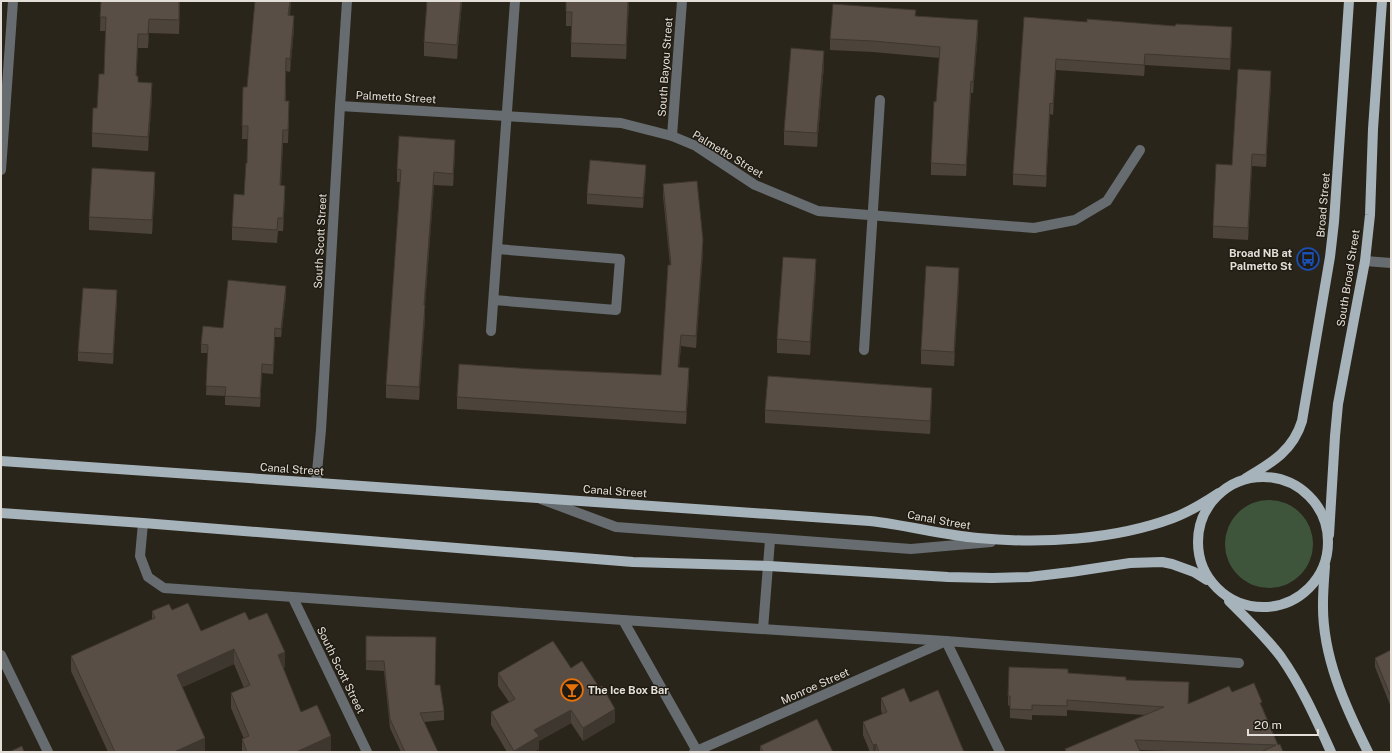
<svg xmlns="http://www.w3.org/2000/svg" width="1392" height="753" font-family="'Public Sans',sans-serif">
<rect width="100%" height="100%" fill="#2a251b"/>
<circle fill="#3f553b" cx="1269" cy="544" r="44"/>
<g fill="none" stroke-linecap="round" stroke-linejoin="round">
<g stroke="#666c6f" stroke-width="10">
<polyline points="340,106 621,123 672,136 696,146 755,185 818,211 1034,228 1075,220 1107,201 1140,150"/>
<polyline points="672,136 682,1"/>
<polyline points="1,170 13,1"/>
<polyline points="1365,261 1391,263"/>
<polyline points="494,300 616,310 620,259 497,249"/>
<polyline points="491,331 515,1"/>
<polyline points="864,350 880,100"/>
<polyline points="316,482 321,430 340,106 347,1"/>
<polyline points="541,499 616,527 911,549 991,542"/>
<polyline points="143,523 140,556 148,577 164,588 623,620 946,641 1239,663"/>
<polyline points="293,598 367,752"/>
<polyline points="623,620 697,751"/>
<polyline points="763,629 770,540"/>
<polyline points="946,641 1000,752"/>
<polyline points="1,655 48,752"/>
<polyline points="694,752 944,642"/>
</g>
<g stroke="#a7b3ba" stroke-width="10">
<path d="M1,461L870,521C907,525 942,535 978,538C1041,544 1114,540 1173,518C1189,512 1204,503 1219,493"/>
<circle cx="1263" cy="542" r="65"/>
<path d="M1246,478C1271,463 1293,451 1302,421L1330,257L1334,222L1349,1"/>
<polyline points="1,513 143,523 633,562 769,566 948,577 992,578 1029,577 1071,572 1130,563 1162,562 1172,564 1194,572 1207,580"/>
<polyline points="1329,535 1335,436 1338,404 1365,261 1370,215 1373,129 1382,1"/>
<path d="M1325,566C1324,579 1323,591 1323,603C1322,656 1345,706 1368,752"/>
<path d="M1229,601C1247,619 1266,637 1281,657C1302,687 1316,719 1331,752"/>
</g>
</g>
<g fill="#4c433b">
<polygon points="101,1 180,1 179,34 149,33 148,48 138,48 136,76 138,82 152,97 148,151 92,147 92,133 104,74 106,31 100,31"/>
<polygon points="255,1 291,1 290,15 294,29 290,72 286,71 286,101 289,114 288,143 283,143 281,186 285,199 283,231 278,231 277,243 232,240 232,227 244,195 247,163 248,139 242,139 243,87 247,87"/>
<polygon points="462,1 457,59 424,56 424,42"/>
<polygon points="629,1 626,59 571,57 571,26 566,26 566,12"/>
<polygon points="916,16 978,32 973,93 971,93 966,176 931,175 931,163 940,58 873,52 830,50 830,39"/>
<polygon points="1024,17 1087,22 1232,38 1230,70 1145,65 1144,76 1056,70 1053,115 1050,114 1046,187 1013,185 1013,174"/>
<polygon points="824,65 817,147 784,145 784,131"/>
<polygon points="1271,83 1266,167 1252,166 1248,240 1213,238 1213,226 1232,165"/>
<polygon points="455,153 453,186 434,185 425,305 425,318 419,400 386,398 386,385 400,182 397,182 397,169"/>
<polygon points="646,174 643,208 587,204 587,194"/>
<polygon points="663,184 703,252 696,348 681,346 679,367 689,380 686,424 457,409 457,397 533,369 661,375 670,265 663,196"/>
<polygon points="155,186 152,234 89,230 89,217"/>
<polygon points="816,273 810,355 777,353 777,339"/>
<polygon points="959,282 954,366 921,364 921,350"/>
<polygon points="286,295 281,337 275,337 273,374 262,373 260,407 225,405 225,396 206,395 208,353 201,353 201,344 223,328"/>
<polygon points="117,300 113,364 78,361 78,352"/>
<polygon points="932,400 930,434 765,423 765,410"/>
<polygon points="172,610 201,631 249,620 285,667 283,668 301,712 331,751 328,752 242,752 242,739 244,739 231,708 231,693 244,688 234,664 182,687 205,752 108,752 71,671 71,656 152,620 152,611"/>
<polygon points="366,636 435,685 444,711 444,720 424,722 438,752 401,752 390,728 384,671 366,670"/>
<polygon points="1391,650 1391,707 1375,667 1375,658"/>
<polygon points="571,668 615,722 583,741 571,723 539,741 539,749 534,752 507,752 491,725 491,712 509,702 498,686 498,673"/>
<polygon points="1068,673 1126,680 1189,692 1188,703 1232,692 1262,706 1278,745 1283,752 1197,752 1139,750 1140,752 1065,752 1065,749 1145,715 1067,710 1067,716 1032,715 1032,720 1010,718 1010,706 1008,705 1008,696"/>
<polygon points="881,698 910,702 964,752 870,752 863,735 863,722 882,714 881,710"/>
<polygon points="760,746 833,752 760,752"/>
</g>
<g fill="#3e3730">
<polygon points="179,1 180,1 179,34"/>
<polygon points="290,1 291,1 288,28 288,15"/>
<polygon points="461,1 462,1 457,59 457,45"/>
<polygon points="628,1 629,1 626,59 626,45"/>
<polygon points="294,16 294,29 290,72 290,59"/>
<polygon points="149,19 149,33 148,48 148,34"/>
<polygon points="978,20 978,32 973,93 973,82"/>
<polygon points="1232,27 1232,38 1230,70 1230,59"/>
<polygon points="138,34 138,48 136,90 136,76"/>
<polygon points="824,51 824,65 817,147 817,133"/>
<polygon points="1145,54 1145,65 1144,76 1144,65"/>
<polygon points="1056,59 1056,70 1053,115 1053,104"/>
<polygon points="1271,71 1271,83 1266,167 1266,155"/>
<polygon points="971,81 971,93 966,176 966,165"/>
<polygon points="152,83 152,97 148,151 148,137"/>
<polygon points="1050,103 1050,114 1046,187 1046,176"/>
<polygon points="283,130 283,143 280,198 280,185"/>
<polygon points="455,140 455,153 453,186 453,174"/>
<polygon points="1252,154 1252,166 1248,240 1248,228"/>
<polygon points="646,165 646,174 643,208 643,198"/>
<polygon points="155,172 155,186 152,234 152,220"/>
<polygon points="434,172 434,185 424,317 424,305"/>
<polygon points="285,186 285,199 283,231 283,218"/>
<polygon points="703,240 703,252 696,348 696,336"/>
<polygon points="816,259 816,273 810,355 810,342"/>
<polygon points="959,268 959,282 954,366 954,352"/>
<polygon points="286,286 286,295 281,337 281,329"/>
<polygon points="117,290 117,300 113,364 113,354"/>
<polygon points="425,305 425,318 419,400 419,387"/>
<polygon points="275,328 275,337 273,374 273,365"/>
<polygon points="681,335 681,346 678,379 678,367"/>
<polygon points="262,364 262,373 260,407 260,398"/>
<polygon points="689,368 689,380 686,424 686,412"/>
<polygon points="932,388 932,400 930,434 930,421"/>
<polygon points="234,649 234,664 177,690 177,675"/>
<polygon points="285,652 285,667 278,670 278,655"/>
<polygon points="615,709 615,722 583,741 583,728"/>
<polygon points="571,710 571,723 539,741 539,749 534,752 514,752 514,751 534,730"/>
<polygon points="331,736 331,751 328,752 296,752"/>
<polygon points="205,738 205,752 174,752"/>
<polygon points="876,744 876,752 873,752 873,745"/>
</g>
<g fill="#584e45" stroke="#3e3730">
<polygon points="101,1 179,1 179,20 149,19 148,34 138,34 136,76 138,76 138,82 152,83 148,137 92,133 93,108 97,108 99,74 104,74 106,17 100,17"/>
<polygon points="255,1 290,1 288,15 294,16 290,59 286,58 285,101 289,101 288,130 283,130 280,185 285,186 283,218 278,218 277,230 232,227 234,194 244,195 246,163 247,163 248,126 242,126 243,87 247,87"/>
<polygon points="427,1 461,1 457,45 424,42"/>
<polygon points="566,1 628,1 626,45 571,43 572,12 566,12"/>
<polygon points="833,4 916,10 915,16 978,20 973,82 971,81 966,165 931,163 934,101 936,102 940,47 873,41 830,39"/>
<polygon points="1024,17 1087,22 1087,19 1175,26 1176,24 1232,27 1230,59 1145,54 1144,65 1056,59 1053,104 1050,103 1046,176 1013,174"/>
<polygon points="791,48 824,51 817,133 784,131"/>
<polygon points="1238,69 1271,71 1266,155 1252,154 1248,228 1213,226 1216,164 1232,165"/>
<polygon points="399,136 455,140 453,174 434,172 424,305 425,305 419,387 386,385 401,170 397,169"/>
<polygon points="590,160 646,165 643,198 587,194"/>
<polygon points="92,168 155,172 152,220 89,217"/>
<polygon points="697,181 703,240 696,336 681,335 678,367 689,368 686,412 457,397 459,364 533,369 661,375 668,265 671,265 663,184"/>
<polygon points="783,257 816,259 810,342 777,339"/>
<polygon points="926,266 959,268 954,352 921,350"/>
<polygon points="228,280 286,286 281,329 275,328 273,365 262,364 260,398 225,396 226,387 206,386 208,345 201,344 203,326 223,328"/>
<polygon points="83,288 117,290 113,354 78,352"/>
<polygon points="768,376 932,388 930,421 765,410"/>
<polygon points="188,603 201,631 245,612 249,620 267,613 285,652 278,655 301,712 317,705 331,736 296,752 247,752 242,739 249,736 231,693 250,685 234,649 177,675 205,738 174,752 115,752 71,656 155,618 152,611 169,604 172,610"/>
<polygon points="366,636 436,637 435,685 440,685 444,711 420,713 438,752 405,752 390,719 384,661 366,661"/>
<polygon points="553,641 571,668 582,661 599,687 602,686 615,709 583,728 571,710 534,730 539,736 514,751 491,712 515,699 498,673"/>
<polygon points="1391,650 1391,697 1375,658"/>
<polygon points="1009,667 1068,669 1068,673 1126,677 1126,680 1189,682 1188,704 1229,686 1232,692 1254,683 1262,702 1260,703 1278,745 1280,744 1283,752 1261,752 1276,745 1135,740 1140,751 1136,752 1067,752 1065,749 1164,707 1067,700 1067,706 1032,705 1032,710 1010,709 1010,696 1008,696"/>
<polygon points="904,688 910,702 938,690 964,752 879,752 876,744 873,745 863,722 887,712 881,698"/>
<polygon points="817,719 833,752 763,752 760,746"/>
<polygon points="22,746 24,752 9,752"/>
</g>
<defs>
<g id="bus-ring" transform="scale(1.15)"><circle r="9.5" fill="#201b12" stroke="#1a4fb4" stroke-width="1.5"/><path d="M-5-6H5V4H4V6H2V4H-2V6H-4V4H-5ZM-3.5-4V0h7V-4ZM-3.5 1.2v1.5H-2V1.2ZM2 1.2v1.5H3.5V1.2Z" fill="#1a4fb4"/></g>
<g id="bar-ring" transform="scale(1.15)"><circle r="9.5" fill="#201b12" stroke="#e8710a" stroke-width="1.5"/><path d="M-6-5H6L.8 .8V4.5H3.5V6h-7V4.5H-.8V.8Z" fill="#e8710a"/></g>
</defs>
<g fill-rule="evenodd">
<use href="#bus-ring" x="1308" y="259"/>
<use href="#bar-ring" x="572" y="690"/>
</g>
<g text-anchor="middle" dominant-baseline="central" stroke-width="3" stroke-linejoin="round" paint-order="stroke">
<g font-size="11" fill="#e3dfd8" stroke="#201b12">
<text transform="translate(665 67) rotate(-86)">South Bayou Street</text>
<text transform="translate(396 97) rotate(3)">Palmetto Street</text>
<text transform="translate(728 154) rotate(31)">Palmetto Street</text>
<text transform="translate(1323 205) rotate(-85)">Broad Street</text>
<text transform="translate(320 241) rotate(-87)">South Scott Street</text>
<text transform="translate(1348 278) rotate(-81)">South Broad Street</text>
<text transform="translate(292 469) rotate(4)">Canal Street</text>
<text transform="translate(615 491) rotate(4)">Canal Street</text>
<text transform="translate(939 520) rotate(10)">Canal Street</text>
<text transform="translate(341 670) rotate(64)">South Scott Street</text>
<text transform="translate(815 686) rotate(-24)">Monroe Street</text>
</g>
<g font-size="11" font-weight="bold" fill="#e3dfd8" stroke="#201b12" text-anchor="end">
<text x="1292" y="253">Broad NB at<tspan x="1292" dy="13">Palmetto St</tspan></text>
<text x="588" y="690" text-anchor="start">The Ice Box Bar</text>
</g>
</g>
<rect width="1392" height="753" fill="none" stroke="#e3dfd8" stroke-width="4"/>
<path d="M1248 729v6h70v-6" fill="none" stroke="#e3dfd8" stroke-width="2"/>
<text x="1254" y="729" font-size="12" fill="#e3dfd8" stroke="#201b12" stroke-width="3" paint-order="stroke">20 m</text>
</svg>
